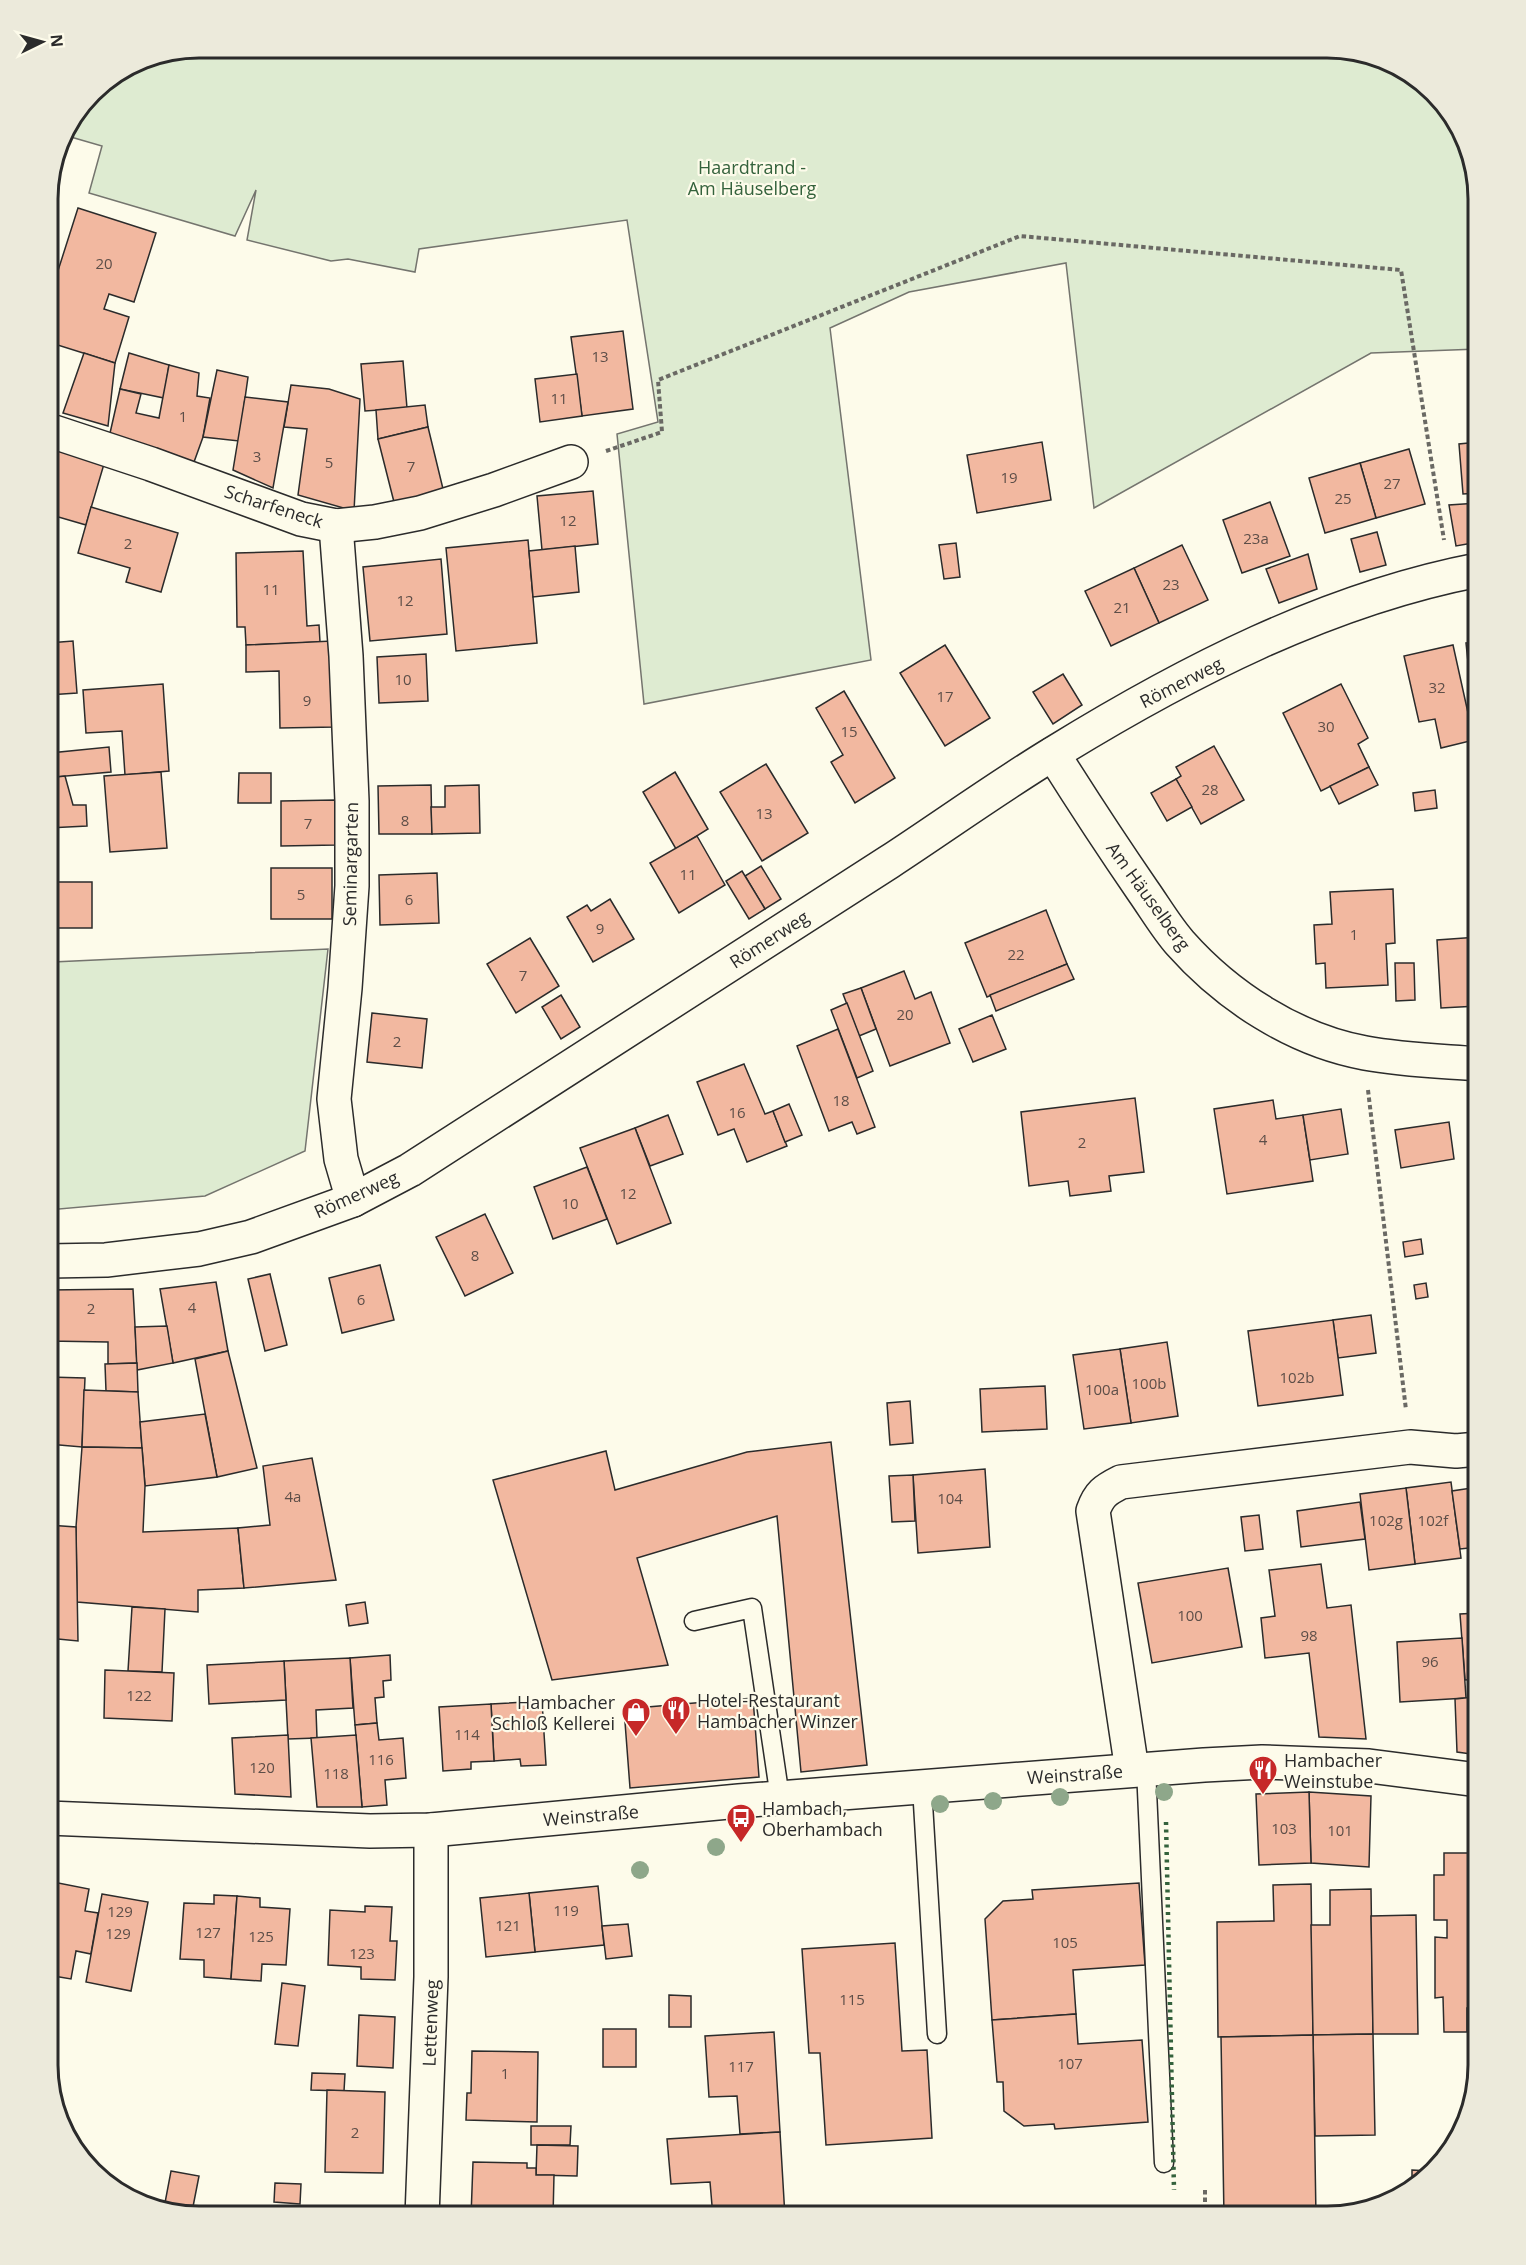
<svg xmlns="http://www.w3.org/2000/svg" width="1526" height="2265" font-family="'Open Sans',sans-serif">
<rect width="100%" height="100%" fill="#fdfbea"/>
<g fill="#deebd1" stroke="#74746e" stroke-width="1.5">
<polygon points="199,48 1336,48 1410,73 1458,124 1478,199 1478,349 1371,353 1094,508 1066,263 909,292 830,328 871,660 644,704 617,434 658,422 627,220 419,249 415,272 348,259 331,261 247,240 256,190 235,236 89,193 102,146 64,135 93,92 142,59"/>
<polygon points="328,949 305,1151 205,1196 48,1210 48,1041 53,962"/>
</g>
<g fill="#f2b8a0" stroke="#2b2b2b" stroke-width="1.5">
<polygon points="78,208 156,233 134,302 109,294 104,309 129,317 115,363 48,342 48,302"/>
<polygon points="623,331 633,409 582,416 571,337"/>
<polygon points="84,353 115,363 108,426 63,413"/>
<polygon points="129,353 169,365 164,398 120,389"/>
<polygon points="403,361 407,408 365,411 361,364"/>
<polygon points="169,365 199,373 197,396 210,398 203,437 194,462 108,442 120,389 141,394 136,413 159,418"/>
<polygon points="217,370 248,377 239,441 203,437"/>
<polygon points="577,374 582,416 540,422 535,379"/>
<polygon points="291,385 329,389 360,399 354,511 298,495 307,429 284,427"/>
<polygon points="245,397 288,402 273,488 233,470"/>
<polygon points="425,405 428,427 378,439 376,410"/>
<polygon points="428,427 444,493 395,506 378,439"/>
<polygon points="1042,442 1051,500 977,513 967,455"/>
<polygon points="1478,442 1478,493 1463,494 1459,444"/>
<polygon points="48,448 104,464 86,525 48,514"/>
<polygon points="1409,449 1425,504 1376,518 1360,463"/>
<polygon points="1360,463 1376,518 1325,533 1309,478"/>
<polygon points="593,491 598,544 542,550 537,496"/>
<polygon points="1270,502 1290,556 1242,573 1223,520"/>
<polygon points="1478,503 1478,542 1456,546 1449,505"/>
<polygon points="91,507 178,533 161,592 126,582 130,568 78,553"/>
<polygon points="1377,532 1386,565 1360,572 1351,539"/>
<polygon points="528,540 537,643 456,651 446,548"/>
<polygon points="956,543 960,577 944,579 939,545"/>
<polygon points="1182,545 1208,600 1159,623 1134,568"/>
<polygon points="575,546 579,592 533,597 529,551"/>
<polygon points="303,551 307,626 319,625 320,642 246,645 245,627 237,627 236,553"/>
<polygon points="1308,554 1317,589 1279,603 1266,569"/>
<polygon points="441,559 447,634 370,641 363,567"/>
<polygon points="1134,568 1159,623 1111,646 1085,591"/>
<polygon points="73,641 77,693 48,695 48,643"/>
<polygon points="332,641 335,727 280,728 279,671 246,672 246,645"/>
<polygon points="1478,642 1478,681 1470,681 1466,643"/>
<polygon points="945,645 990,718 945,746 900,673"/>
<polygon points="1453,645 1474,740 1441,748 1435,719 1419,722 1404,656"/>
<polygon points="426,654 428,701 379,703 377,657"/>
<polygon points="1063,674 1082,705 1053,724 1033,692"/>
<polygon points="163,684 169,771 125,775 122,731 86,733 83,690"/>
<polygon points="1341,684 1368,738 1358,744 1369,767 1321,791 1283,713"/>
<polygon points="844,691 895,778 855,803 831,762 843,755 816,708"/>
<polygon points="48,741 55,777 48,778"/>
<polygon points="1214,746 1244,800 1201,824 1176,779 1181,776 1176,767"/>
<polygon points="109,747 111,772 55,777 50,753"/>
<polygon points="766,764 808,833 762,861 720,792"/>
<polygon points="1369,767 1378,785 1339,804 1330,786"/>
<polygon points="161,772 167,848 110,852 104,776"/>
<polygon points="675,772 708,829 676,849 643,792"/>
<polygon points="239,773 271,773 271,803 238,803"/>
<polygon points="65,776 73,805 86,805 87,826 48,828 48,778"/>
<polygon points="1176,779 1192,807 1167,821 1151,793"/>
<polygon points="431,785 432,834 379,834 378,786"/>
<polygon points="479,785 480,833 432,834 431,807 445,807 445,786"/>
<polygon points="1435,790 1437,808 1415,811 1413,793"/>
<polygon points="335,800 336,845 281,846 281,801"/>
<polygon points="697,836 725,885 679,913 650,863"/>
<polygon points="761,866 781,899 765,909 745,876"/>
<rect x="271" y="868" width="61" height="51"/>
<polygon points="742,871 765,909 749,919 726,881"/>
<polygon points="437,873 439,923 380,925 379,875"/>
<rect x="48" y="882" width="44" height="46"/>
<polygon points="1393,889 1395,943 1386,944 1388,985 1326,988 1325,963 1316,964 1314,925 1332,924 1330,892"/>
<polygon points="610,899 634,939 593,962 567,917 587,905 591,911"/>
<polygon points="1046,910 1067,964 987,997 965,943"/>
<polygon points="1478,937 1478,1006 1441,1008 1437,940"/>
<polygon points="530,938 559,986 516,1013 487,964"/>
<polygon points="1395,963 1414,963 1415,1000 1396,1001"/>
<polygon points="1067,964 1074,979 996,1011 990,995"/>
<polygon points="904,971 915,999 931,992 950,1043 890,1066 861,988"/>
<polygon points="861,988 876,1029 859,1036 843,994"/>
<polygon points="561,995 580,1027 561,1039 542,1007"/>
<polygon points="847,1003 873,1071 857,1078 831,1010"/>
<polygon points="372,1013 427,1019 422,1068 367,1062"/>
<polygon points="992,1015 1006,1049 973,1062 959,1029"/>
<polygon points="838,1029 875,1127 857,1134 852,1122 829,1131 797,1046"/>
<polygon points="744,1064 765,1114 773,1111 787,1146 747,1162 734,1129 718,1135 697,1082"/>
<polygon points="1135,1098 1144,1172 1109,1176 1111,1191 1070,1196 1068,1181 1029,1186 1021,1112"/>
<polygon points="1273,1100 1276,1119 1303,1115 1313,1181 1227,1194 1214,1109"/>
<polygon points="789,1104 802,1135 785,1142 773,1111"/>
<polygon points="1341,1109 1348,1154 1310,1160 1303,1115"/>
<polygon points="1478,1111 1478,1156 1474,1112"/>
<polygon points="668,1115 683,1154 650,1166 635,1128"/>
<polygon points="1449,1122 1454,1159 1401,1168 1395,1130"/>
<polygon points="635,1128 671,1223 617,1244 580,1148"/>
<polygon points="587,1167 607,1219 553,1239 534,1187"/>
<polygon points="485,1214 513,1273 465,1296 436,1237"/>
<polygon points="1421,1239 1423,1254 1405,1257 1403,1242"/>
<polygon points="380,1265 394,1320 342,1333 329,1278"/>
<polygon points="270,1274 287,1345 265,1351 248,1279"/>
<polygon points="216,1282 228,1351 173,1363 160,1289"/>
<polygon points="1426,1283 1428,1297 1416,1299 1414,1285"/>
<polygon points="133,1289 137,1363 108,1364 108,1342 48,1341 48,1290"/>
<polygon points="1371,1315 1376,1353 1338,1358 1333,1320"/>
<polygon points="1333,1320 1343,1395 1258,1406 1248,1331"/>
<polygon points="167,1326 173,1363 137,1370 135,1327"/>
<polygon points="1167,1342 1178,1416 1131,1423 1120,1349"/>
<polygon points="1120,1349 1131,1423 1084,1429 1073,1355"/>
<polygon points="228,1351 257,1468 217,1477 195,1359"/>
<polygon points="137,1363 138,1392 106,1391 105,1364"/>
<polygon points="48,1377 85,1378 82,1447 48,1444"/>
<polygon points="1045,1386 1047,1429 982,1432 980,1389"/>
<polygon points="84,1390 138,1392 142,1448 82,1447"/>
<polygon points="910,1401 913,1443 890,1445 887,1403"/>
<polygon points="205,1414 217,1477 145,1486 140,1422"/>
<polygon points="831,1442 867,1765 801,1772 777,1516 637,1558 668,1665 552,1680 493,1480 606,1451 615,1490 747,1452"/>
<polygon points="82,1447 142,1448 145,1486 143,1532 238,1528 244,1588 198,1590 198,1612 77,1602 76,1527"/>
<polygon points="312,1458 336,1580 244,1588 238,1528 270,1525 263,1466"/>
<polygon points="985,1469 990,1547 918,1553 913,1475"/>
<polygon points="913,1475 915,1521 892,1522 889,1476"/>
<polygon points="1451,1482 1461,1558 1415,1564 1406,1488"/>
<polygon points="1478,1487 1478,1547 1460,1549 1452,1491"/>
<polygon points="1406,1488 1415,1564 1369,1570 1360,1494"/>
<polygon points="1360,1502 1365,1539 1301,1547 1297,1511"/>
<polygon points="1259,1515 1263,1549 1245,1551 1241,1517"/>
<polygon points="48,1525 76,1527 78,1641 48,1638"/>
<polygon points="1321,1564 1327,1608 1351,1605 1366,1739 1319,1737 1309,1653 1265,1658 1261,1618 1275,1616 1269,1570"/>
<polygon points="1228,1568 1242,1647 1152,1663 1138,1583"/>
<polygon points="365,1602 368,1623 349,1626 346,1605"/>
<polygon points="132,1607 165,1609 162,1672 128,1671"/>
<polygon points="1478,1613 1478,1679 1465,1680 1460,1614"/>
<polygon points="1462,1638 1466,1698 1400,1702 1397,1642"/>
<polygon points="390,1655 391,1680 383,1681 384,1697 375,1698 377,1723 355,1725 350,1658"/>
<polygon points="350,1658 353,1708 316,1710 317,1738 288,1739 284,1661"/>
<polygon points="284,1661 286,1700 209,1704 207,1665"/>
<polygon points="105,1670 174,1673 172,1721 104,1718"/>
<polygon points="1474,1697 1475,1713 1478,1713 1478,1755 1457,1752 1455,1699"/>
<polygon points="753,1698 759,1777 630,1788 624,1709"/>
<polygon points="542,1701 546,1765 521,1766 520,1759 494,1761 491,1704"/>
<polygon points="491,1704 494,1761 471,1762 471,1769 443,1771 439,1707"/>
<polygon points="377,1723 379,1740 403,1738 406,1778 385,1780 387,1805 362,1807 355,1725"/>
<polygon points="288,1735 291,1797 235,1794 232,1738"/>
<polygon points="356,1735 362,1807 317,1807 311,1738"/>
<polygon points="1309,1792 1371,1796 1369,1867 1311,1863"/>
<polygon points="1309,1792 1311,1863 1259,1865 1256,1794"/>
<polygon points="1444,1853 1478,1853 1478,2008 1467,2008 1467,2032 1444,2032 1443,1997 1435,1998 1435,1937 1447,1938 1447,1920 1434,1920 1434,1875 1444,1875"/>
<polygon points="48,1881 89,1889 85,1911 98,1913 91,1954 76,1951 71,1979 48,1975"/>
<polygon points="1139,1883 1145,1965 1073,1970 1076,2014 992,2020 985,1919 1003,1901 1033,1899 1032,1890"/>
<polygon points="1311,1884 1313,2035 1218,2037 1217,1922 1274,1921 1273,1885"/>
<polygon points="598,1886 604,1945 535,1952 529,1893"/>
<polygon points="1371,1889 1373,2034 1313,2035 1311,1925 1330,1925 1330,1890"/>
<polygon points="529,1893 535,1952 486,1957 480,1898"/>
<polygon points="102,1894 148,1902 131,1991 86,1982"/>
<polygon points="214,1895 237,1896 231,1979 204,1977 204,1960 180,1959 184,1903 214,1904"/>
<polygon points="237,1896 260,1898 260,1907 290,1909 286,1965 262,1964 261,1981 231,1979"/>
<polygon points="365,1906 392,1907 390,1941 397,1941 395,1980 361,1979 361,1967 328,1965 330,1910 365,1912"/>
<polygon points="1416,1915 1418,2034 1373,2034 1371,1916"/>
<polygon points="628,1924 632,1956 606,1959 602,1926"/>
<polygon points="895,1943 902,2051 927,2050 932,2138 826,2145 820,2053 809,2053 802,1949"/>
<polygon points="48,1975 53,1976 48,2003"/>
<polygon points="282,1983 305,1986 298,2046 275,2044"/>
<polygon points="669,1995 691,1996 691,2027 669,2027"/>
<polygon points="1076,2014 1078,2044 1142,2040 1148,2122 1055,2129 1054,2124 1024,2126 1004,2111 1003,2082 997,2082 992,2020"/>
<polygon points="359,2015 395,2017 393,2068 357,2066"/>
<rect x="603" y="2029" width="33" height="38"/>
<polygon points="774,2032 780,2132 740,2134 737,2096 709,2097 705,2036"/>
<polygon points="1373,2034 1375,2135 1315,2136 1313,2035"/>
<polygon points="1313,2035 1316,2217 1224,2217 1221,2037"/>
<polygon points="472,2051 538,2052 537,2122 466,2120 467,2093 471,2093"/>
<polygon points="312,2073 345,2074 344,2091 311,2090"/>
<polygon points="327,2090 385,2092 383,2173 325,2172"/>
<polygon points="531,2126 571,2126 570,2145 531,2145"/>
<polygon points="780,2132 785,2217 713,2217 710,2182 671,2184 667,2139"/>
<polygon points="537,2145 578,2146 577,2176 536,2175"/>
<polygon points="473,2162 527,2163 527,2168 536,2168 536,2175 554,2175 553,2217 471,2217"/>
<polygon points="1412,2170 1428,2171 1412,2187"/>
<polygon points="171,2171 199,2176 191,2217 164,2208"/>
<polygon points="275,2183 301,2184 300,2204 274,2202"/>
<polygon points="192,2211 208,2214 208,2217 191,2217"/>
<polygon points="321,2211 382,2213 382,2217 321,2217"/>
</g>
<g fill="none" stroke-linecap="round" stroke-linejoin="round">
<g stroke="#2b2b2b" stroke-width="21">
<g id="service">
<polyline points="694,1621 752,1608 780,1798"/>
<polyline points="1146,1769 1164,2163"/>
<polyline points="922,1787 937,2034"/>
</g>
</g>
<g stroke="#2b2b2b" stroke-width="36">
<g id="minor">
<polyline points="48,430 151,464 301,519 336,526 375,522 420,513 494,490 571,462"/>
<polyline points="336,526 346,656 352,801 352,886 345,988 334,1099 341,1159 353,1200"/>
<path d="M1053,754C1082,800 1112,846 1143,891C1155,908 1166,927 1180,943C1227,996 1294,1040 1365,1053C1402,1060 1440,1061 1478,1064"/>
<path d="M1132,1770L1093,1511C1099,1494 1105,1490 1121,1482L1410,1447L1456,1451L1478,1449"/>
<polyline points="422,2217 431,1977 431,1830"/>
</g>
</g>
<g stroke="#2b2b2b" stroke-width="36">
<g id="tertiary">
<path d="M48,1261L106,1260L199,1249L251,1237L353,1200L410,1170C569,1066 729,964 889,862C944,826 998,787 1054,753C1184,673 1327,599 1478,570"/>
<polyline points="48,1818 370,1831 431,1830 739,1801 1204,1765 1262,1762 1369,1766 1478,1780"/>
</g>
</g>
<g stroke="#6a6964" stroke-width="4" stroke-dasharray="4.5 3" stroke-linecap="butt">
<polyline points="606,451 662,432 658,380 1020,236 1401,270 1444,540"/>
<polyline points="1368,1090 1406,1410"/>
<polyline points="1205,2190 1205,2217"/>
</g>
<use href="#service" stroke="#fdfbea" stroke-width="18"/>
<use href="#minor" stroke="#fdfbea" stroke-width="33"/>
<use href="#tertiary" stroke="#fdfbea" stroke-width="33"/>
<polyline stroke="#34623c" stroke-width="4.5" stroke-dasharray="3 4.5" stroke-linecap="butt" points="1166,1822 1174,2190"/>
</g>
<g fill="#8ea78a">
<circle cx="1164" cy="1792" r="9"/>
<circle cx="1060" cy="1797" r="9"/>
<circle cx="993" cy="1801" r="9"/>
<circle cx="940" cy="1804" r="9"/>
<circle cx="716" cy="1847" r="9"/>
<circle cx="640" cy="1870" r="9"/>
</g>
<defs>
<g id="restaurant-pin" transform="scale(1.5)"><path d="M0 17L-7.5 6A9.5 9.5 0 1 1 7.5 6Z" fill="#c62828" stroke="#fdfbea"/><path d="M-5-6h1v4h1v-4h1v4h1v-4h1v5L-1.5 .5V6h-2V.5L-5-1ZM5-6V6H3V1.5H1.5Q1.5-4 5-6Z" fill="#fff"/></g>
<g id="shop-pin" transform="scale(1.5)"><path d="M0 17L-7.5 6A9.5 9.5 0 1 1 7.5 6Z" fill="#c62828" stroke="#fdfbea"/><path d="M-5-2.5h2.3a2.7 3.5 0 0 1 5.4 0H5L5.5 6h-11ZM-1.5-2.5h3a1.5 2.3 0 0 0-3 0Z" fill="#fff"/></g>
<g id="bus-pin" transform="scale(1.5)"><path d="M0 17L-7.5 6A9.5 9.5 0 1 1 7.5 6Z" fill="#c62828" stroke="#fdfbea"/><path d="M-5-6H5V4H4V6H2V4H-2V6H-4V4H-5ZM-3.5-4V0h7V-4ZM-3.5 1.2v1.5H-2V1.2ZM2 1.2v1.5H3.5V1.2Z" fill="#fff"/></g>
</defs>
<g fill-rule="evenodd">
<use href="#restaurant-pin" x="676" y="1710"/>
<use href="#shop-pin" x="636" y="1712"/>
<use href="#restaurant-pin" x="1263" y="1770"/>
<use href="#bus-pin" x="741" y="1818"/>
</g>
<g text-anchor="middle" dominant-baseline="central" stroke-width="4.5" stroke-linejoin="round" paint-order="stroke">
<g font-size="15" fill="#5d4e48">
<text x="104" y="263">20</text>
<text x="600" y="356">13</text>
<text x="559" y="398">11</text>
<text x="183" y="416">1</text>
<text x="257" y="456">3</text>
<text x="329" y="462">5</text>
<text x="411" y="466">7</text>
<text x="1009" y="477">19</text>
<text x="1392" y="483">27</text>
<text x="1343" y="498">25</text>
<text x="568" y="520">12</text>
<text x="1256" y="538">23a</text>
<text x="128" y="543">2</text>
<text x="1171" y="584">23</text>
<text x="271" y="589">11</text>
<text x="405" y="600">12</text>
<text x="1122" y="607">21</text>
<text x="403" y="679">10</text>
<text x="1437" y="687">32</text>
<text x="945" y="696">17</text>
<text x="307" y="700">9</text>
<text x="1326" y="726">30</text>
<text x="849" y="731">15</text>
<text x="1210" y="789">28</text>
<text x="764" y="813">13</text>
<text x="405" y="820">8</text>
<text x="308" y="823">7</text>
<text x="688" y="874">11</text>
<text x="301" y="894">5</text>
<text x="409" y="899">6</text>
<text x="600" y="928">9</text>
<text x="1354" y="934">1</text>
<text x="1016" y="954">22</text>
<text x="523" y="975">7</text>
<text x="905" y="1014">20</text>
<text x="397" y="1041">2</text>
<text x="841" y="1100">18</text>
<text x="737" y="1112">16</text>
<text x="1263" y="1139">4</text>
<text x="1082" y="1142">2</text>
<text x="628" y="1193">12</text>
<text x="570" y="1203">10</text>
<text x="475" y="1255">8</text>
<text x="361" y="1299">6</text>
<text x="192" y="1307">4</text>
<text x="91" y="1308">2</text>
<text x="1297" y="1377">102b</text>
<text x="1149" y="1383">100b</text>
<text x="1102" y="1389">100a</text>
<text x="293" y="1496">4a</text>
<text x="950" y="1498">104</text>
<text x="1386" y="1520">102g</text>
<text x="1433" y="1520">102f</text>
<text x="1190" y="1615">100</text>
<text x="1309" y="1635">98</text>
<text x="1430" y="1661">96</text>
<text x="139" y="1695">122</text>
<text x="467" y="1734">114</text>
<text x="381" y="1759">116</text>
<text x="262" y="1767">120</text>
<text x="336" y="1773">118</text>
<text x="1284" y="1828">103</text>
<text x="1340" y="1830">101</text>
<text x="566" y="1910">119</text>
<text x="120" y="1911">129</text>
<text x="508" y="1925">121</text>
<text x="208" y="1932">127</text>
<text x="118" y="1933">129</text>
<text x="261" y="1936">125</text>
<text x="1065" y="1942">105</text>
<text x="362" y="1953">123</text>
<text x="852" y="1999">115</text>
<text x="1070" y="2063">107</text>
<text x="741" y="2066">117</text>
<text x="505" y="2073">1</text>
<text x="355" y="2132">2</text>
</g>
<g font-size="18" fill="#34623c" stroke="#fdfbea">
<text x="752" y="167">Haardtrand -<tspan x="752" dy="21">Am Häuselberg</tspan></text>
</g>
<g font-size="18" fill="#2b2b2b" stroke="#fdfbea">
<text transform="translate(274 506) rotate(18)">Scharfeneck</text>
<text transform="translate(1181 682) rotate(-27)">Römerweg</text>
<text transform="translate(350 864) rotate(-89)">Seminargarten</text>
<text transform="translate(1149 896) rotate(54)">Am Häuselberg</text>
<text transform="translate(769 939) rotate(-33)">Römerweg</text>
<text transform="translate(356 1194) rotate(-24)">Römerweg</text>
<text transform="translate(1075 1774) rotate(-4)">Weinstraße</text>
<text transform="translate(591 1815) rotate(-5)">Weinstraße</text>
<text transform="translate(430 2023) rotate(-88)">Lettenweg</text>
</g>
<g font-size="18" fill="#2b2b2b" stroke="#fdfbea" text-anchor="start">
<text x="697" y="1700">Hotel-Restaurant<tspan x="697" dy="21">Hambacher Winzer</tspan></text>
<text x="615" y="1702" text-anchor="end">Hambacher<tspan x="615" dy="21">Schloß Kellerei</tspan></text>
<text x="1284" y="1760">Hambacher<tspan x="1284" dy="21">Weinstube</tspan></text>
<text x="762" y="1808">Hambach,<tspan x="762" dy="21">Oberhambach</tspan></text>
</g>
</g>
<path d="M0 0H1526V2265H0ZM199 58H1327A141 141 0 0 1 1468 199V2065A141 141 0 0 1 1327 2206H199A141 141 0 0 1 58 2065V199A141 141 0 0 1 199 58Z" fill="#eceadb" fill-rule="evenodd"/>
<path fill="none" stroke="#2b2b2b" stroke-width="3" d="M199 58H1327A141 141 0 0 1 1468 199V2065A141 141 0 0 1 1327 2206H199A141 141 0 0 1 58 2065V199A141 141 0 0 1 199 58Z"/>
<g transform="translate(42 42) rotate(85)" stroke="#fdfbea" stroke-width="4.5" paint-order="stroke">
<path d="M0-4.5L10 22L0 15L-10 22Z" fill="#2b2b2b"/>
<text y="-9" font-size="16" font-weight="bold" text-anchor="middle" fill="#2b2b2b">N</text>
</g>
</svg>
